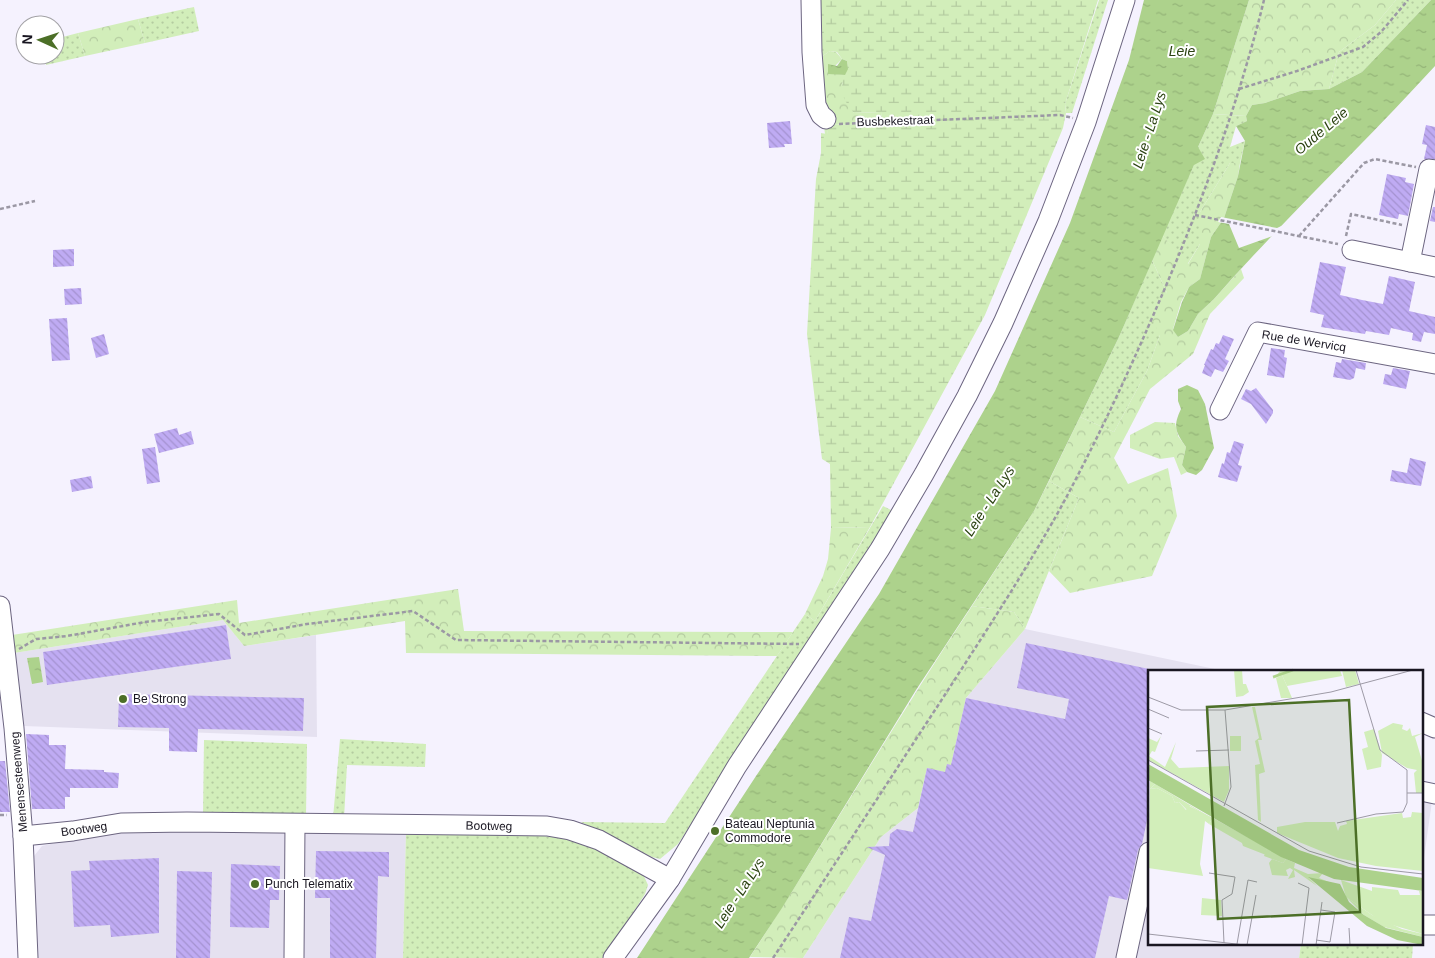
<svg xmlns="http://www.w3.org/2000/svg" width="1435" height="958" font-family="Helvetica,sans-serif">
<defs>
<pattern id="grass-dots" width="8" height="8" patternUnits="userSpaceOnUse" patternTransform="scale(1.25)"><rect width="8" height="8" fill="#d2eeba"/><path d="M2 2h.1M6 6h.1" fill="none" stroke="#b4cba0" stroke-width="1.8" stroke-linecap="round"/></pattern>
<pattern id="forest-crowns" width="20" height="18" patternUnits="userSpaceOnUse" patternTransform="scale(1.25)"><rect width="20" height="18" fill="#d2eeba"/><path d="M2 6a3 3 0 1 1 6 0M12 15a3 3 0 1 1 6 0" fill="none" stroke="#b4cba0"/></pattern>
<pattern id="wetland-marsh" width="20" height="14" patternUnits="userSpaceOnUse" patternTransform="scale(1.25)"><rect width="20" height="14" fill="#d2eeba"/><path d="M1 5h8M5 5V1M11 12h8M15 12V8" fill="none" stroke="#b4cba0"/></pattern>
<pattern id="water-ripples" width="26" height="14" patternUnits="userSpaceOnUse" patternTransform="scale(1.25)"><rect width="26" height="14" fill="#add28c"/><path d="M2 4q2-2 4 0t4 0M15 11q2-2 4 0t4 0" fill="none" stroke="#94b478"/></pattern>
<pattern id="building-back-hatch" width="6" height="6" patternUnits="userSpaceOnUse" patternTransform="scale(1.25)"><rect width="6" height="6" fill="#bfabf3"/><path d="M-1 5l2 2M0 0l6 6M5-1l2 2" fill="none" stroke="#a492d0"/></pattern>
</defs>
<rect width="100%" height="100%" fill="#f5f2fe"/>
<g fill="#e5e1f0">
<polygon points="223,620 244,646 316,635 317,737 24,726 14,653"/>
<polygon points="1025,629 1229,672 1149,672 1149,944 1301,944 1299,958 803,958 881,837 918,808 927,768 951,765 966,698"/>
<polygon points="1421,791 1433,794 1421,879"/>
<polygon points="142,827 406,831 403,958 35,958 32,868 34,856 42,846 96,834"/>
</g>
<g fill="url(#grass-dots)">
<polygon points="1099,0 1108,0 1072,113 1066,113 1065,104"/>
<polygon points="1396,0 1431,0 1362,72 1329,89 1339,52 1375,25"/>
<polygon points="194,7 199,31 145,43 138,19"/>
<polygon points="78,33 85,56 46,65 44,55 55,55 55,39"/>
<polygon points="1213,114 1246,116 1247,121 1236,126 1230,147 1245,141 1240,163 1230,163 1200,212 1200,244 1187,265 1162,235 1194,165 1198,147"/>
<polygon points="1152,260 1167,293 1160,335 1147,371 1114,432 1080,417 1119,337"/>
<polygon points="1049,481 1079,498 1025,629 1014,612 972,606 1034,511"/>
<polygon points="883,506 895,512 806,650 678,844 660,859 652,857 581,822 665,823 805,614 815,621"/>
<polygon points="340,739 426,744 425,767 347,765 344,818 333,818"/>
<polygon points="204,740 307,744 306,816 203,816"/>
<polygon points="406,831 520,834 566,838 593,846 643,874 648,885 645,894 604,958 403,958"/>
<polygon points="1301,944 1413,944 1412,958 1299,958"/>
</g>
<g fill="url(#forest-crowns)">
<polygon points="1249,0 1396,0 1375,25 1339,52 1329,89 1300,91 1265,103 1252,105 1246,116 1213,114"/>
<polygon points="138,19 145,43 85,56 78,33"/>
<polygon points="830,51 836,52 842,59 828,73 845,75 842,85 854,113 881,112 882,123 829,125 827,134 825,134 815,61"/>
<polygon points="1230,163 1240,163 1238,176 1224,218 1211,237 1200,279 1189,287 1181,302 1173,329 1178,337 1188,331 1198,314 1214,299 1241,269 1244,278 1210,314 1193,354 1150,389 1114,458 1128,484 1168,468 1177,516 1152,576 1070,593 1049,571 1079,498 1049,481 1080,417 1114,432 1147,371 1160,335 1148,312 1167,293 1152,260 1162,235 1188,264 1200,244 1200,212"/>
<polygon points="1155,422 1175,423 1178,436 1186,447 1182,465 1187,472 1181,475 1174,457 1160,459 1130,448 1130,435"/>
<polygon points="870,527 815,621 805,614 823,576 828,559 831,528"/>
<polygon points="458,589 464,631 793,632 777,656 406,653 405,621 244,646 223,620 14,653 12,635 237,600 239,623"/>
<path d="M972,606L1014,612L1025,629L966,698L951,765L945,772L927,768L918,808L881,837L803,958L750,957C826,841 895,721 972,606Z"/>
</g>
<path fill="url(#wetland-marsh)" d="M815,0H1098L1065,104L1066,113L1063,128L985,315L870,527L831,528L830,464L822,459L807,334L816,179L821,153V133L827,134L828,125L882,123L881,112L854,113C844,101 839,92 844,76C847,70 848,68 847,61L842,59L837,52L830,51L815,61Z"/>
<g fill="url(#water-ripples)">
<polygon points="1144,0 1249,0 1213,114 1198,147 1205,159 1194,165 1119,337 1034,511 916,690 782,908 749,958 637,958 756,776 879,594 995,391 1070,223 1129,60"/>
<path d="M1431,0H1435V66C1363,145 1285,218 1214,299L1198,314L1188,331L1178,337L1173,330L1182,302L1189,287L1200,279L1211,237L1224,218L1238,176L1245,141L1236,126L1247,121L1246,116L1252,105L1265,103L1300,91L1329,89L1362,72Z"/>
<polygon points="842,59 847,61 848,69 845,75 828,74 828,64 837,66"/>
<path d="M1187,385L1198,390L1205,404L1214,448L1202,470L1196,475L1187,472L1182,465L1186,447C1175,431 1173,426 1181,409L1178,401V389Z"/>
<polygon points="39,657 43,682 32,684 27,658"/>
</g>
<polygon fill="#f5f2fe" points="1221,217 1277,228 1288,223 1278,234 1239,248 1229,224 1218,222"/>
<g fill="url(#building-back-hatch)">
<polygon points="790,121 792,144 784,144 785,147 769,148 767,123"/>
<polygon points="1426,125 1435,127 1435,159 1424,159 1427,145 1422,144"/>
<polygon points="1387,174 1406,178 1405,182 1414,184 1408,216 1399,214 1398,219 1379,215"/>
<polygon points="1433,207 1435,207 1435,222 1430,221"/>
<polygon points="74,249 74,266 53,267 53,250"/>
<polygon points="1320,262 1346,267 1340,295 1362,300 1383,304 1389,276 1415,282 1409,311 1435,317 1435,334 1424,332 1421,342 1412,340 1413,333 1391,328 1389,335 1366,331 1365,334 1321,327 1324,315 1310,312"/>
<polygon points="81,288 82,304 65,305 64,289"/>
<polygon points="67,318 70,360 52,361 49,319"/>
<polygon points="104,334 109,354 96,358 91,338"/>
<polygon points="1223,335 1234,339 1225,359 1229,361 1223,372 1215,369 1211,377 1202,373 1205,365 1204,365 1211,349 1213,350 1216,343 1219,344"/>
<polygon points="1271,348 1285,350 1284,357 1287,358 1284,378 1267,375"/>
<polygon points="1342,359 1366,363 1365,370 1356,368 1354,378 1350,380 1333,377 1336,362 1341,363"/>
<polygon points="1393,368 1410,371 1406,389 1383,384 1385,374 1391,375"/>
<polygon points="1256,388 1273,410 1273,413 1266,424 1251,404 1241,399 1246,389 1251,391"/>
<polygon points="177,428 179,435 191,431 194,444 159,453 154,434"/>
<polygon points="1234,441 1244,444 1238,465 1242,466 1237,482 1218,477 1222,463 1224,464 1227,452 1230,453"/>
<polygon points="155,447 160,482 147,484 142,449"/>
<polygon points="1410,458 1426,462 1421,486 1390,481 1392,470 1407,473"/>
<polygon points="91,476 93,488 72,492 70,480"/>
<polygon points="226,625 231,659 47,685 43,652"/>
<polygon points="1026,643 1149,669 1149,811 1142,844 1138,850 1127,900 1109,896 1095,958 840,958 849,917 871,921 885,855 867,847 889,846 890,834 897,829 913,832 927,768 945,772 947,764 951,765 966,698 1065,719 1069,699 1017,688"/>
<polygon points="119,694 304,698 303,731 198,729 197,752 169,751 169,728 118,727"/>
<polygon points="26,734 49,735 49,745 66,745 65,769 104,770 104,772 119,773 118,788 70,788 70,797 65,797 65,809 32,809"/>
<polygon points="0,761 5,761 10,812 0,812"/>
<polygon points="316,851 389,852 389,877 378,876 376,958 330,958 330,898 315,898"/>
<polygon points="159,858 159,933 111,937 110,925 74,927 71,871 90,870 89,861"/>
<polygon points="231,864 280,866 279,900 270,900 269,928 230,927"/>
<polygon points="177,871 212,872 210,958 176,958"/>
</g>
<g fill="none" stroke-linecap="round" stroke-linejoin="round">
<g stroke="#6c6580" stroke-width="21">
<g id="minor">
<polyline points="811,0 812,52 816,105 821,115 826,119"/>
<polyline points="1352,250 1435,267"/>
<polyline points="1410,262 1429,169 1435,170"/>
<polyline points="1220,410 1258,332 1435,364"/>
<polyline points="0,606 14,728 23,836 28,958"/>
<polyline points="1421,722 1435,728"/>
<polyline points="1421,791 1435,794"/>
<polyline points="23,836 73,831 121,823 187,822 547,826 570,830 599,840 670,879"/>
<polyline points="1421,925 1435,925"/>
<polyline points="294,958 295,824"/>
<polyline points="613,958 670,879 737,766 880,549 924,474 967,396 1003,323 1048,221 1086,122 1125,0"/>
<polyline points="1126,958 1149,852"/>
</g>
</g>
<g stroke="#9b98a4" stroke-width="2.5" stroke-dasharray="4 2.5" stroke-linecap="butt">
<polyline points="1239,89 1297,71 1363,47 1381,32 1408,0"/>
<polyline points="839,124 1060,115 1073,118"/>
<polyline points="0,209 35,201"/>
<polyline points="1195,215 1338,244"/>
<polyline points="1299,236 1364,163 1375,159 1416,167"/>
<polyline points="1346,236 1351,214 1402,225"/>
<polyline points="19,649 36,639 67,636 145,622 219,614 245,635 307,624 413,611 456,640 799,644"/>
<polyline points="0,815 7,815"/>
<path d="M773,958C828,875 882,791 937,707C979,642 1022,577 1060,509C1099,437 1133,363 1165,288C1205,194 1240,98 1264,0"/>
</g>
<use href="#minor" stroke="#fff" stroke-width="19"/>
</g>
<g fill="#4c6f27" stroke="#fff" stroke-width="2">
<circle cx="123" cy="699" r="5"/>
<circle cx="715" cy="831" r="5"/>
<circle cx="255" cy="884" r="5"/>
</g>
<g text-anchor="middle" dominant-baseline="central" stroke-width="4" stroke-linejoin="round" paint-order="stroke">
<g font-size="12" fill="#191621" stroke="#fff">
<text transform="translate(895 121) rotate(-2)">Busbekestraat</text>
<text transform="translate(1304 341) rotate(9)">Rue de Wervicq</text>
<text transform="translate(19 782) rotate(-95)">Menensesteenweg</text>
<text transform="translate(489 826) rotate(1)">Bootweg</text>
<text transform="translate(84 829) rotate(-8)">Bootweg</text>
</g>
<g font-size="12" fill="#191621" stroke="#fff" text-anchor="start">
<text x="133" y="699">Be Strong</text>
<text x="725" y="824">Bateau Neptunia<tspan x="725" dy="14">Commodore</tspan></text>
<text x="265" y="884">Punch Telematix</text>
</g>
<g font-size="14" font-style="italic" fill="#2b4211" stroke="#fff">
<text x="1182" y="51">Leie</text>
<text transform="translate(1149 130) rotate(-72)">Leie - La Lys</text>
<text transform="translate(1321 131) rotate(-40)">Oude Leie</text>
<text transform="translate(989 501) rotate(-57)">Leie - La Lys</text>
<text transform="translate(739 893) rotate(-57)">Leie - La Lys</text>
</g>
</g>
<g transform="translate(1148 670)">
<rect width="275" height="275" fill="#f5f2fe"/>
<path d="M86,0H94L95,14H98L101,22L95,26L88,27ZM133,0H192L194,6L139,16L134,5L125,9ZM194,0H207L211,14L198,17ZM245,53L255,55L254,59L259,61L262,58L264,66L275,63L267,67L275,94V123H268L266,103L269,100L259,98L234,83L230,61ZM226,59L234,85L233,97L219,100L214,79L220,77L216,62ZM13,66L7,82L4,81L1,86L17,97L28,72L23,89L31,98L81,96V120L76,132L0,90V68L9,72ZM82,66H93V81H82ZM2,111L7,114L2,119L9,118L24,126L27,133L31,132L38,140L41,136L65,148L61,154L57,151L52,194L55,206L0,198ZM119,178L138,189L135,193L116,186ZM198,227L224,245L254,259L275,264V267L236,257L216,245ZM54,228L73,230L74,246L53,245Z" fill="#d2eeba"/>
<path d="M134,5L139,16L144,28H133L128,8ZM104,37H107L114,70H110L117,102L111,104L113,152L110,150L107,95L112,94L107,71L111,68ZM7,114L62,147V148L42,136L39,140L31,132L27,133L24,126L9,118L2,119ZM65,148L119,178L118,185L95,176L94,173L61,154ZM124,189L135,193L138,189L147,193L146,198L160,204L175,203L171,208L186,214L161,208L169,216L146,200L147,207L140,209L145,200L142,198L138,200L140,206L124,205L121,193ZM193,210L224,221V217L250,220L252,225H272L271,221H275V264L234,252L198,227Z" fill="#d2eeba"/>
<path d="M264,142L275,143V201L228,196L190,188L129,163V157L157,152H187L190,161L192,156L199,154L198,151L254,143L255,148L263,147Z" fill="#d2eeba"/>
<path d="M0,94L151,180L201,197L275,208V221L186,209L133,187L0,110ZM160,207L192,214L201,232L216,245L238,258L275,267V275L249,270L219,256Z" fill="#add28c"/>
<path fill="none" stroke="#add28c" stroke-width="2.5" d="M125,7L145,0"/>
<path fill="none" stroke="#9d9aa6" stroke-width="1" d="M0,27L33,40H77L183,22L265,0M0,39L21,48M0,58L14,64M48,81L81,80M0,90L161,181L213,197L275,204M259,123H275M76,136L83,117L77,40M189,153L228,144L255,142L259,133V100L232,80L208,0M61,203L87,207L84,224L74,230L76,273M150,213L161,218L154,275M201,258L202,275M0,264L97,275M168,270L182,272L187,242L173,240M89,274L100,210L109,212M99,275L108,225M168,275L174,232"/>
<path fill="#4c6f27" fill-opacity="0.15" stroke="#4c6f27" stroke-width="2.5" d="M201,30L212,242L70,249L59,37Z"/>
<rect width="275" height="275" fill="none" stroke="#191621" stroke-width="2.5"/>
</g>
<g transform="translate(40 40) rotate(273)"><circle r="24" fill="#ffffff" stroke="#a3a2a6"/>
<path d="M0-4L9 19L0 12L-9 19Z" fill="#4c6f27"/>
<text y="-8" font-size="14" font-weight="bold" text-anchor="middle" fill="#191621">N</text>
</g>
</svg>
